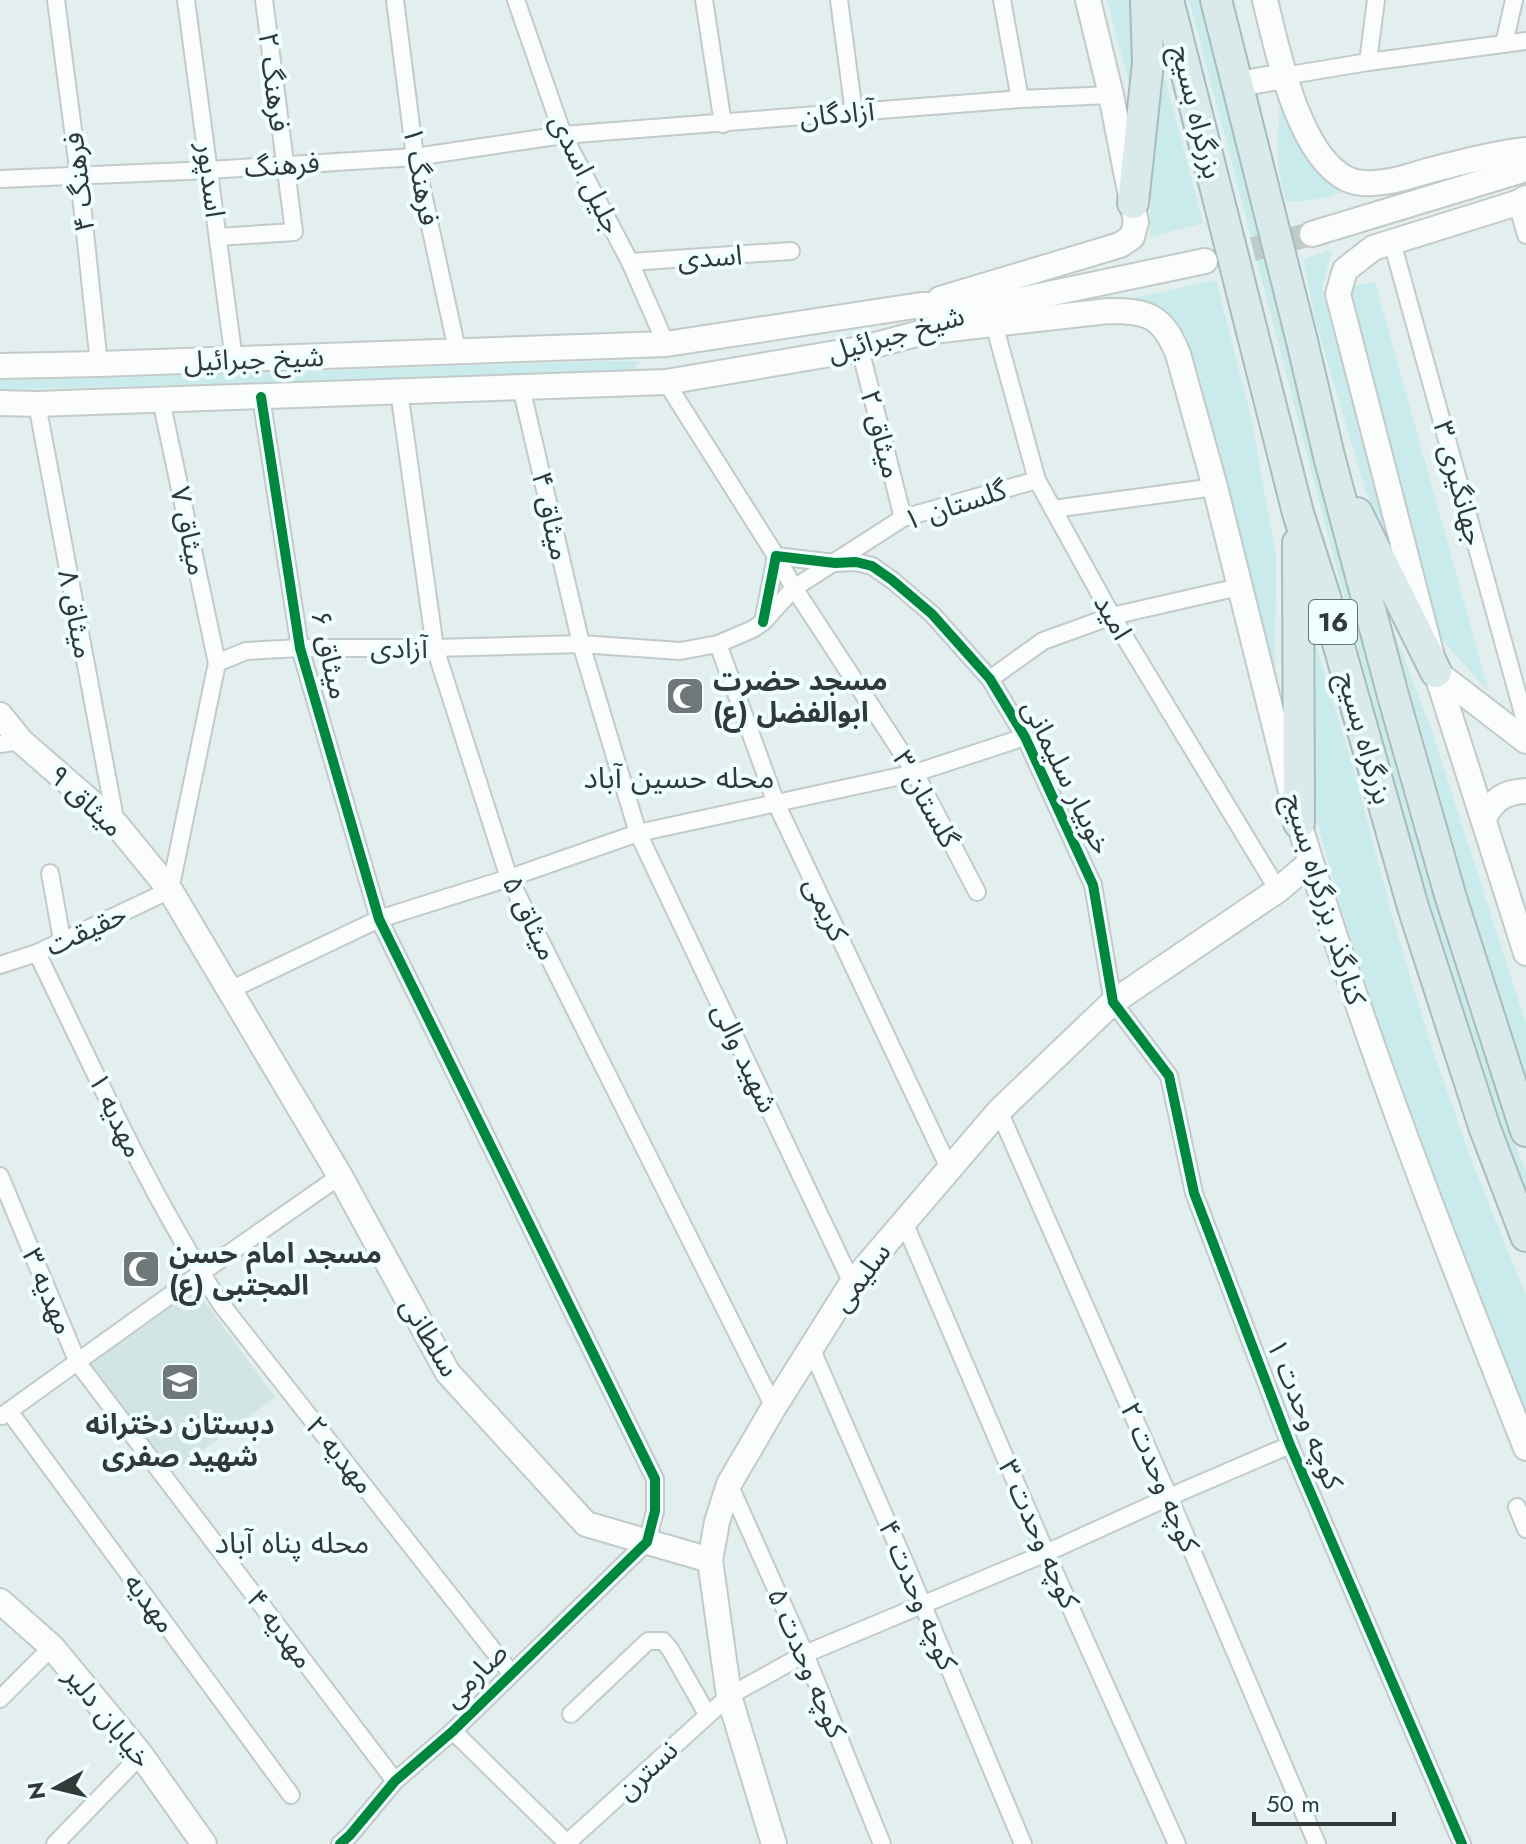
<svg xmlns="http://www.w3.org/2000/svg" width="1526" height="1844" font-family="Jost,'Noto Sans Arabic',sans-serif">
<rect width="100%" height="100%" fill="#e3eeee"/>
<polygon fill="#d0e5e4" points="193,1286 275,1397 167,1477 86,1366"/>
<g fill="#caebeb">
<polygon points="1107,0 1135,0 1133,99"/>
<path d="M1189,0H1200L1432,877L1507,1123L1526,1171V1198C1467,1037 1419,873 1374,708C1310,473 1252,236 1189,0Z"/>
<polygon points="1153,33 1203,223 1150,237"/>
<path d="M1285,103L1298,143L1320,171L1349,188C1329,199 1310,201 1287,202C1274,166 1278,142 1280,105Z"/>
<polygon points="1332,250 1322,289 1399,576 1365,489 1316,323 1303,259"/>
<polygon points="1216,280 1251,417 1276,557 1275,677 1181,330 1161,311 1134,298"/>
<polygon points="1375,282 1489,692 1435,632 1375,409 1349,287"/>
<polygon points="608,361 640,361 634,369 611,372 0,390 0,380 73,379"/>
<polygon points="1390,621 1433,735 1526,1024 1526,1075 1473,913"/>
<polygon points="1311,627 1358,785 1394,923 1431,1045 1469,1154 1526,1296 1526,1423 1395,1075 1339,902 1309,791"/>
</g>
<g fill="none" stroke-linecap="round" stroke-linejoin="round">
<polyline stroke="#bfcaca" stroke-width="24" stroke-dasharray="24 12" stroke-linecap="butt" points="1218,258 1312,234"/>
<g stroke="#c2cbca" stroke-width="20">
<g id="street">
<polyline points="56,0 79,176 99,364"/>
<polyline points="186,0 234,360"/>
<polyline points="395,0 415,157 457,350"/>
<polyline points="516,0 563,135 630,262 666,344"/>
<polyline points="704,0 723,124"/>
<polyline points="839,0 854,113"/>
<polyline points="1002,0 1020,99"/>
<polyline points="1504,44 1514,0"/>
<polyline points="1368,62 1376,0"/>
<polyline points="1284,76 1368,62 1526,41"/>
<polyline points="0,179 210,170 415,157 563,135 1020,99 1111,95"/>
<polyline points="1517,203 1526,235"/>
<polyline points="218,237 294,232 264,0"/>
<polyline points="1392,242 1526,724"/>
<polyline points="630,262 791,251"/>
<polyline points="994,324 1037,480 1112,616 1278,890"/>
<polyline points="860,349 903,518"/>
<polyline points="666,382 776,556 794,588 915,773 977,892"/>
<polyline points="521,387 581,644 638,833 852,1283"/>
<polyline points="399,391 435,648 509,878 774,1407"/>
<polyline points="261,397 300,648 379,919 655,1479 655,1511 647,1542 453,1731 395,1781 350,1835 340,1844"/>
<polyline points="161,400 217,663"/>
<polyline points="37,404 116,824"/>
<polyline points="1053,509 1215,487"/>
<polyline points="763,622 776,556 835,563 856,562 872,566 892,580 932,614 990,679 1025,737 1093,885 1113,1002 1169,1076 1194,1193 1290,1445 1462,1844"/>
<polyline points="718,644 776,803 949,1168"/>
<polyline points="990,679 1043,641 1112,616 1239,587"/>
<polyline points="0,744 21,741"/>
<polyline points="50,873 62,940"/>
<path d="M37,953C95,1072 149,1193 221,1304L511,1673"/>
<polyline points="0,965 37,953 170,890 217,663 246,651 300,648 435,648 581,644 680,651 718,644 753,629 763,622 794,588 903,518 1037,480"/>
<polyline points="230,990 379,919 509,878 638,833 915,773 1025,737"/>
<polyline points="999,1111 1169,1497 1317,1844"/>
<polyline points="0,1176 78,1363 395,1781"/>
<polyline points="904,1222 1046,1553 1177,1844"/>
<polyline points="811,1348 906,1565 1023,1844"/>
<polyline points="9,1411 291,1795"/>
<polyline points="2,1416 201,1273 340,1176"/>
<polyline points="729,1484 805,1654 882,1844"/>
<polyline points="1517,1507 1526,1529"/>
<polyline points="0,1699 52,1647"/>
<polyline points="571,1714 648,1641 663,1641 670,1649 707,1714"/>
<polyline points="453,1731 567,1843"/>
<polyline points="55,1844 141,1755"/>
<polyline points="566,1844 729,1696 805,1654 1046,1553 1169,1497 1290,1445"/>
</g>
</g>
<g stroke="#c2cbca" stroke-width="28">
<g id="secondary">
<path d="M1265,0C1277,49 1298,155 1347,179C1358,184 1371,184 1383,182C1399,181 1415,174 1431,170C1462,162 1493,154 1526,150"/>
<polyline points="1238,84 1284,76"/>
<polyline points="1526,198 1517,203 1373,248 1345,270 1338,294 1436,672 1526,953"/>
<polyline points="1312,234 1526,169"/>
<polyline points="940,299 1120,245 1132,237 1136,222 1111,95 1088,0"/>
<path d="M924,332L1108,311C1148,311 1162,315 1178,354L1215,487L1299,823C1363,1035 1444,1242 1526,1448"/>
<polyline points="0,366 99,364 666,344 921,305 977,306"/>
<polyline points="0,403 37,404 666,382 860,349 924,332 991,306 1205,261"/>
<polyline points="1436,672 1526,741"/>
<polyline points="0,715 21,741 116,824 170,890 340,1176 448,1373 586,1524 710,1560"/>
<path d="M1484,818C1494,799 1504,792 1526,791"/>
<polyline points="0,1601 52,1647 141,1755 204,1844"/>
<polyline points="774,1844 729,1696 710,1560 717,1522 729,1484 774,1407 852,1283 999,1111 1113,1002 1278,890 1311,862"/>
</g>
</g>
<g stroke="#a8bcbc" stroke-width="34">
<g id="highway">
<polyline points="1168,0 1298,513 1325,597 1413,907 1485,1129 1526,1236"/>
<polyline points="1216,0 1302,341 1329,456 1394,699 1451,898 1526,1131"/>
<polyline points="1133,203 1148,63 1146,0"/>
<polyline points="1357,513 1436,672"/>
<polyline points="1298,543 1299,823"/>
</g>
</g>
<use href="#street" stroke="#fbfcfc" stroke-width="16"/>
<use href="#secondary" stroke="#fbfcfc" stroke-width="24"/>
<use href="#highway" stroke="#dae9e9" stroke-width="30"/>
<g stroke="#efffff" stroke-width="15">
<g id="cycleway">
<polyline points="261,397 300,648 379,919 655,1479 655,1511 647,1542 453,1731 395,1781 350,1835 340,1844"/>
<polyline points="763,622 776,556 835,563 856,562 872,566 892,580 932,614 990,679 1025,737 1093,885 1113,1002 1169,1076 1194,1193 1290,1445 1462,1844"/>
</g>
</g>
<use href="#cycleway" stroke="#00873e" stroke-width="10"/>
</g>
<defs>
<g id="mosque-square" transform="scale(2)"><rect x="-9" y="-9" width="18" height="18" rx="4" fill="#6f7878" stroke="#efffff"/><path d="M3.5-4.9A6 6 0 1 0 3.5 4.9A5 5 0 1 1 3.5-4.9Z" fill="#fff"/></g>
<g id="school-square" transform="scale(2)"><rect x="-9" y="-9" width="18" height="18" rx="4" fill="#6f7878" stroke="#efffff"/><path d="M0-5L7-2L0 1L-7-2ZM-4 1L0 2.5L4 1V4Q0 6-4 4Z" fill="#fff"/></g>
</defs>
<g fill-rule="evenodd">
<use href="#mosque-square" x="685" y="696"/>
<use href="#mosque-square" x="141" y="1269"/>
<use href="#school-square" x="180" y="1382"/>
</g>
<g text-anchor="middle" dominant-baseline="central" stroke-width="8" stroke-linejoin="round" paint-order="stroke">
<rect fill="#efffff" stroke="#6a7474" stroke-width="2" x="1309" y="600" width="48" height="44" rx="6"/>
<g font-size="26" font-weight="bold" fill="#313939">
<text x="1333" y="622">16</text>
</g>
<g font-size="28" fill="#313939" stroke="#efffff">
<text transform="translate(274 82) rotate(83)">فرهنگ ۲</text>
<text transform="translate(1197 112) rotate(76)">بزرگراه بسیج</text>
<text transform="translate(837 114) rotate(-5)">آزادگان</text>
<text transform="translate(282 165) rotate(-4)">فرهنگ</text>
<text transform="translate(586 174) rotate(64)">جلیل اسدی</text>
<text transform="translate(421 176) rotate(80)">فرهنگ ۱</text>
<text transform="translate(211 180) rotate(83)">اسدپور</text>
<text transform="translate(79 182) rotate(-97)">فرهنگ ۴</text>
<text transform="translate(710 257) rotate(-4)">اسدی</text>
<text transform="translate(896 334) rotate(-16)">شیخ جبرائیل</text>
<text transform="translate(254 359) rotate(-2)">شیخ جبرائیل</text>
<text transform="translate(881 434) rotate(75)">میثاق ۲</text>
<text transform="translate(1459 483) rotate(75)">جهانگیری ۳</text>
<text transform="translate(955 505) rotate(-18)">گلستان ۱</text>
<text transform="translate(551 516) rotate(77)">میثاق ۴</text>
<text transform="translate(189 531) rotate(78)">میثاق ۷</text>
<text transform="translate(76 614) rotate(79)">میثاق ۸</text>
<text transform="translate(1113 617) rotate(60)">امید</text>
<text x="399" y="648">آزادی</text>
<text transform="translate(330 655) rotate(77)">میثاق ۶</text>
<text transform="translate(1365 738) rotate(74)">بزرگراه بسیج</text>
<text transform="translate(1067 777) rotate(64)">خوبیار سلیمانی</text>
<text transform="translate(926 799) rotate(61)">گلستان ۳</text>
<text transform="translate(86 801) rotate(43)">میثاق ۹</text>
<text transform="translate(1325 899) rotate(73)">کنارگذر بزرگراه بسیج</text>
<text transform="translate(826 909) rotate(65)">کریمی</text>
<text transform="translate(530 918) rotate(64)">میثاق ۵</text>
<text transform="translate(86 930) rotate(-25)">حقیقت</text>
<text transform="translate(745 1058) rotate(65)">شهید والی</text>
<text transform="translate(116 1115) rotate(64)">مهدیه ۱</text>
<text transform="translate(861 1277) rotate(-53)">سلیمی</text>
<text transform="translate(48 1291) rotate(67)">مهدیه ۳</text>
<text transform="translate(430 1337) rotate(59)">سلطانی</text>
<text transform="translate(1305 1414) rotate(68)">کوچه وحدت ۱</text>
<text transform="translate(340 1455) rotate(51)">مهدیه ۲</text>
<text transform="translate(1160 1477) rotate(67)">کوچه وحدت ۲</text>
<text transform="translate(1039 1534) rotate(66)">کوچه وحدت ۳</text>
<text transform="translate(918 1595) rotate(67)">کوچه وحدت ۴</text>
<text transform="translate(150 1603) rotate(54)">مهدیه</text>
<text transform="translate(280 1629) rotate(53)">مهدیه ۴</text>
<text transform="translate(807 1663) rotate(67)">کوچه وحدت ۵</text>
<text transform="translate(475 1675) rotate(-45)">صارمی</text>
<text transform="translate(108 1717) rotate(51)">خیابان دلیر</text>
<text transform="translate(647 1770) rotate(-43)">نسترن</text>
</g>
<g font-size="28" font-weight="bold" fill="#313939" stroke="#efffff" text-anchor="start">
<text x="713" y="680">مسجد حضرت<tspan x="713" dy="32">ابوالفضل (ع)</tspan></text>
<text x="169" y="1253">مسجد امام حسن<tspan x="169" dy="32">المجتبی (ع)</tspan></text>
<text x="180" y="1424" text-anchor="middle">دبستان دخترانه<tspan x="180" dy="32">شهید صفری</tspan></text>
</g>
<g font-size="30" fill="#313939" stroke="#efffff">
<text x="679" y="777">محله حسین آباد</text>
<text x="292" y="1542">محله پناه آباد</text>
</g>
</g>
<g transform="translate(56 1788) rotate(262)" stroke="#efffff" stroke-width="6" paint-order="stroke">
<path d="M0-6L14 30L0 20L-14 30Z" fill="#313939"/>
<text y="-12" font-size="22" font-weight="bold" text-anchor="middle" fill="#313939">N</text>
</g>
<path d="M1254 1812v12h140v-12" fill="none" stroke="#313939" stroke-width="4"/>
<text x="1266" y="1812" font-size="24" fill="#313939" stroke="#efffff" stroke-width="6" paint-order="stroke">50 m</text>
</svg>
